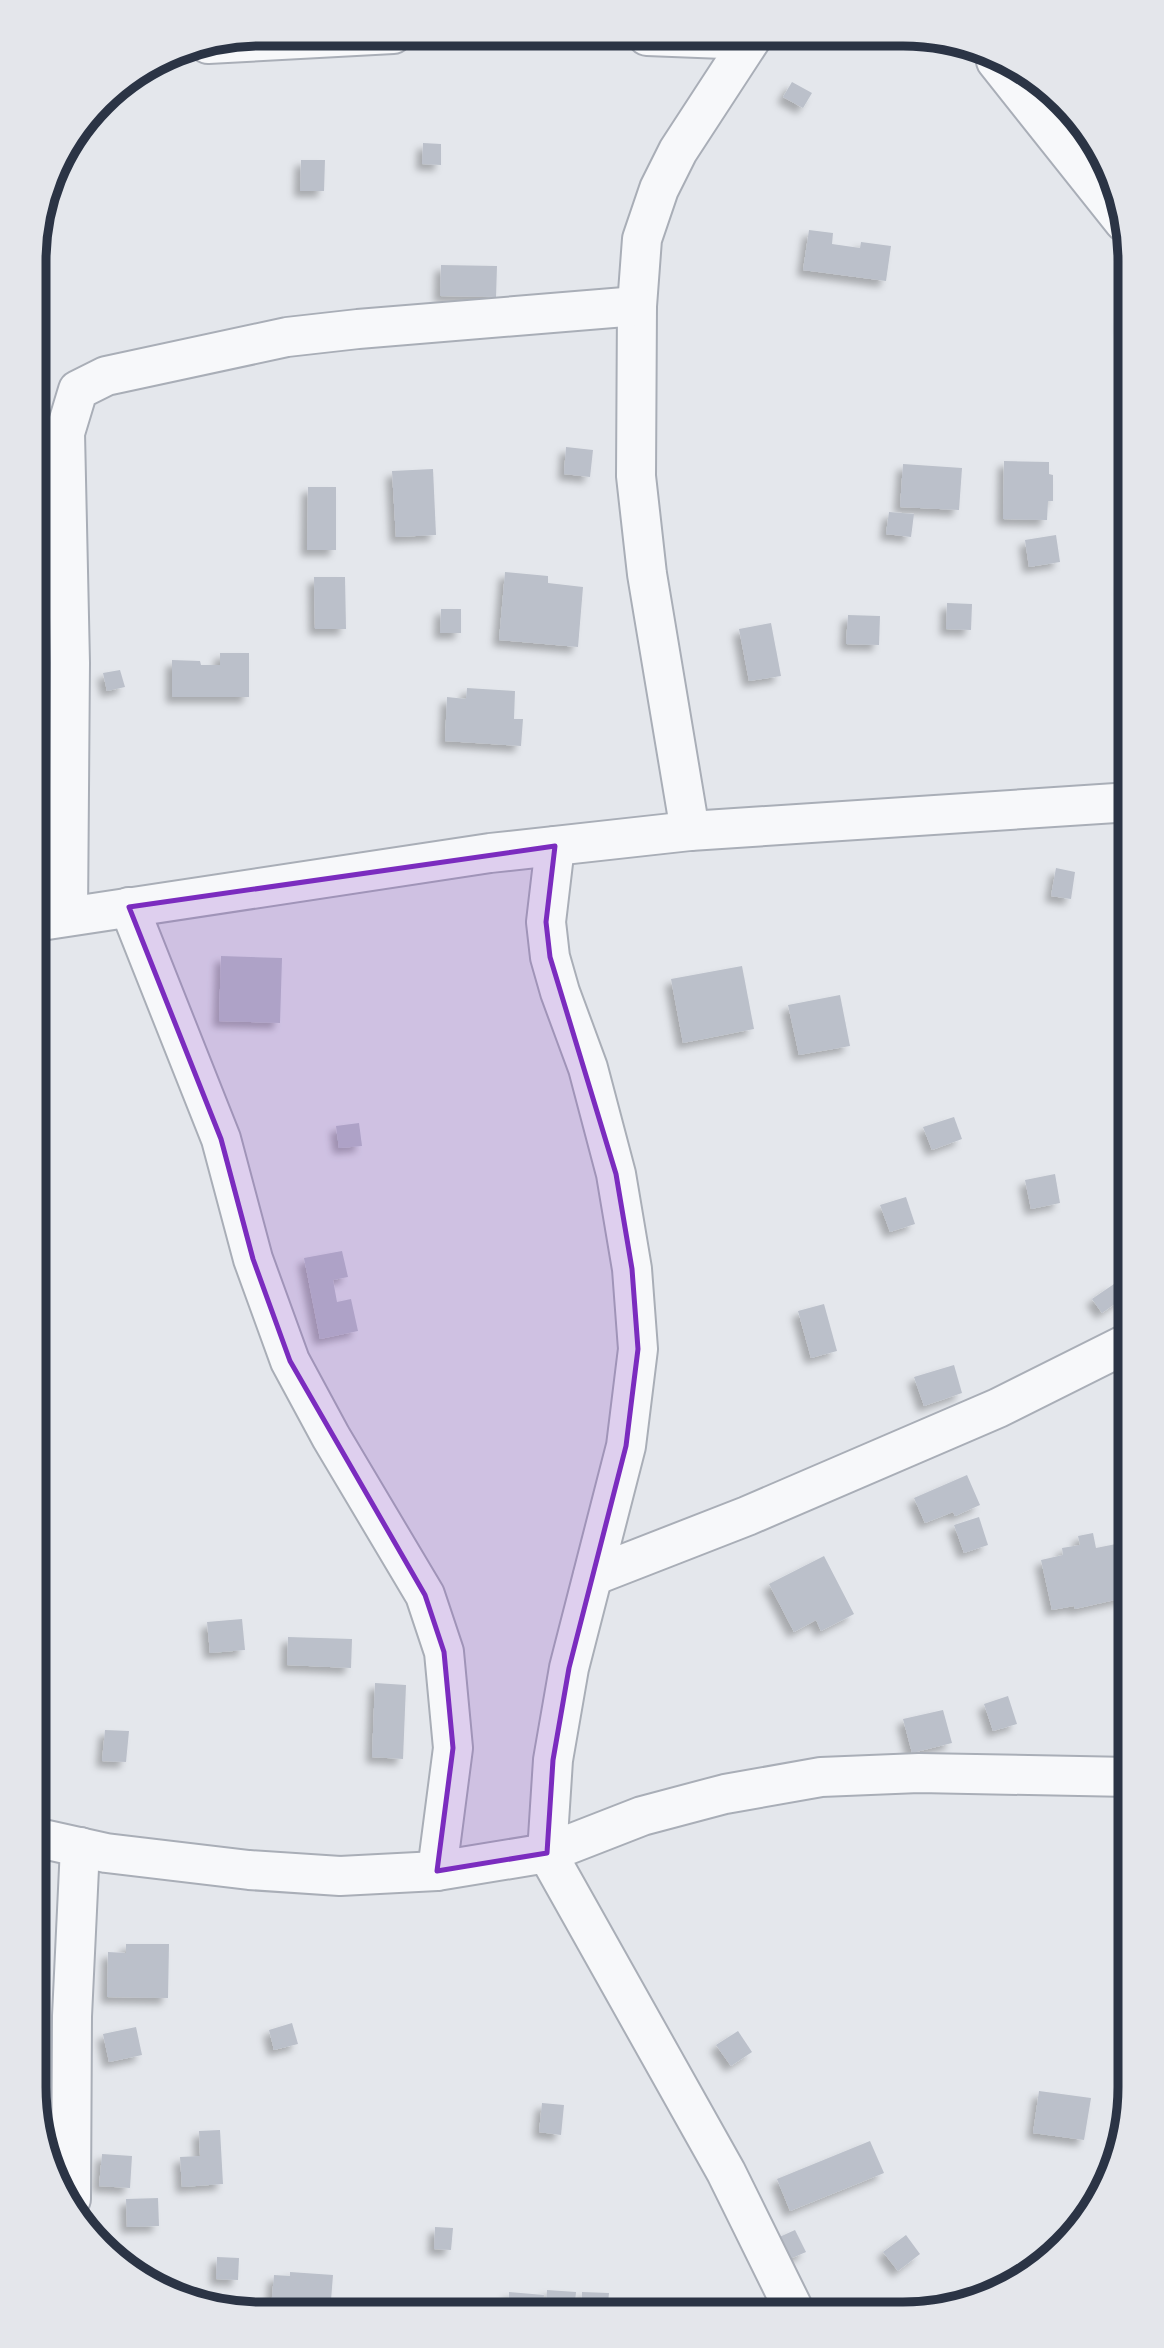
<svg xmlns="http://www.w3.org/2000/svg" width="1164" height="2348" font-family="Quicksand,sans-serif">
<defs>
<filter id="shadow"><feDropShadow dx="-6" dy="6" stdDeviation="3.5" flood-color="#0004"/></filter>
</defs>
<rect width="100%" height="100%" fill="#e4e7ec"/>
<g fill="#bbc0ca" filter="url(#shadow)">
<polygon points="792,82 812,93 803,108 783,97"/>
<polygon points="423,143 441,144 441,165 422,164"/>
<polygon points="301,160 325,160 324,191 300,191"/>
<polygon points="809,230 833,233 832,244 860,248 861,242 891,246 886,281 803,270"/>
<polygon points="441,265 497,266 496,297 440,296"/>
<polygon points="1127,310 1131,310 1131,328 1124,328"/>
<polygon points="566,447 593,450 590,477 564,474"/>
<polygon points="1004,461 1049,462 1049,474 1053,475 1053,501 1048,501 1047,520 1003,519"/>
<polygon points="903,464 962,468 959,510 900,507"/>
<polygon points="433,469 436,535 396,537 392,471"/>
<polygon points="308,487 336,487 336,550 307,550"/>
<polygon points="35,512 43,513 39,564 35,563"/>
<polygon points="889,512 914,514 911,537 886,534"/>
<polygon points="1056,535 1060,562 1029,567 1025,540"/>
<polygon points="35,568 55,570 53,590 35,589"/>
<polygon points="505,572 548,576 548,583 583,587 578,647 499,640"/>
<polygon points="314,577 345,577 346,629 315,629"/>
<polygon points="1131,583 1131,612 1128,612 1125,584"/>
<polygon points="947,603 972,604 971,630 946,629"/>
<polygon points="441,609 461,609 461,633 440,633"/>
<polygon points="848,615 880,616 879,645 846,644"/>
<polygon points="771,623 781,676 749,681 739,629"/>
<polygon points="220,653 249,653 249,697 172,697 172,660 200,661 201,665 220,665"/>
<polygon points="120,670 125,687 107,691 103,673"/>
<polygon points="467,688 515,691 514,719 523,719 521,746 445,741 447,697 466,699"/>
<polygon points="1056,868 1075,872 1071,899 1051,896"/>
<polygon points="221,956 282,958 280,1023 219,1021"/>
<polygon points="742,966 754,1029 683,1043 671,979"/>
<polygon points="840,995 850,1046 799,1055 788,1005"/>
<polygon points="954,1117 962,1139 932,1150 923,1127"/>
<polygon points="359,1123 362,1146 339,1148 336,1126"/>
<polygon points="1055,1174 1060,1203 1031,1209 1025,1180"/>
<polygon points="906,1197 915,1224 890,1232 880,1205"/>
<polygon points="342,1251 348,1277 333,1280 337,1302 351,1299 358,1331 320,1339 304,1258"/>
<polygon points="1114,1284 1123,1298 1102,1313 1092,1299"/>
<polygon points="824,1304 837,1351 811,1358 798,1311"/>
<polygon points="954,1365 962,1393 924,1406 914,1377"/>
<polygon points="967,1475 980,1505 955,1516 953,1512 925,1523 914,1498"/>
<polygon points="979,1517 988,1545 964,1553 954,1525"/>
<polygon points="1093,1533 1096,1548 1116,1544 1128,1597 1075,1609 1074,1606 1052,1610 1041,1560 1063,1555 1062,1548 1080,1545 1078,1536"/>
<polygon points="824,1556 854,1614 821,1631 816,1620 794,1632 769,1584"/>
<polygon points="242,1619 245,1650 210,1653 207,1622"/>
<polygon points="288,1637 352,1639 351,1668 287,1665"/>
<polygon points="375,1683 406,1685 403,1759 372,1757"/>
<polygon points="1008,1696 1017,1724 993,1731 984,1704"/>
<polygon points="943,1710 952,1743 912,1753 903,1719"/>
<polygon points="105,1730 129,1731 126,1762 102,1761"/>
<polygon points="126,1944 169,1944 168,1998 107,1997 108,1952 126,1953"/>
<polygon points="292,2023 298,2044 274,2050 269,2030"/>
<polygon points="136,2027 142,2055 109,2062 103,2034"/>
<polygon points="738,2031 752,2052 731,2066 716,2045"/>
<polygon points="1039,2091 1091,2098 1084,2140 1033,2133"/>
<polygon points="542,2103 564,2105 561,2135 539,2132"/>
<polygon points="220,2130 223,2184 182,2187 180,2157 200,2156 199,2131"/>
<polygon points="870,2141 884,2173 790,2211 777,2179"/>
<polygon points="102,2154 132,2156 130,2188 99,2186"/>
<polygon points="158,2198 159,2226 127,2227 126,2199"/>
<polygon points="1088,2219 1084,2226 1072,2237 1069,2231"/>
<polygon points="435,2227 453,2228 451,2250 434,2249"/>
<polygon points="795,2230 806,2252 785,2261 775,2239"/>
<polygon points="906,2235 920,2254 898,2271 883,2252"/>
<polygon points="217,2257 239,2258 238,2280 216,2279"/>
<polygon points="290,2272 333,2275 330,2313 271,2308 274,2275 290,2276"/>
<polygon points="547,2290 576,2292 574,2314 545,2314"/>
<polygon points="509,2292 544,2295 542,2314 508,2314"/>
<polygon points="582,2292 609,2293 607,2314 581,2314"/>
<polygon points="893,2305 904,2315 884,2315"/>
</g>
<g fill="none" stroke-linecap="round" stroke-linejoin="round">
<g stroke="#a9aeb7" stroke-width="42">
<g id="minor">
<polyline points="647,36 750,40"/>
<polyline points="208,44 393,34"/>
<polyline points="996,61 1124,222"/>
<polyline points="690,831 647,574 636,476 637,306 642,239 659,189 678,151 753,36"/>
<polyline points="555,846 546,922 550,957 560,992 588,1068 616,1174 632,1269 638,1349 626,1446 569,1668 553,1760 547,1853 642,1816 725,1794 821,1777 919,1773 1130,1777"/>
<polyline points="129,907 221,1139 253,1259 290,1361 331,1437 425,1595 444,1652 453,1748 437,1871"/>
<polyline points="68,915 70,663 65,433 78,390 106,376 287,337 358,329 637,306"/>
<polyline points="34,922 490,853 690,831 1131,802"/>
<polyline points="593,1576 747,1516 998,1408 1130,1342"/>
<polyline points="34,1837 106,1853 249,1870 340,1876 437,1871 547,1853 726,2172 796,2314"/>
<polyline points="71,2199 72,2016 80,1847"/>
</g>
</g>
<use href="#minor" stroke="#f7f8fa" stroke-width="38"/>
</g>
<path fill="#7b2cbf" fill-opacity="0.2" stroke="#7b2cbf" stroke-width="5" stroke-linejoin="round" d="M555,846L546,922L550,957L616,1174L632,1269L638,1349L632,1397L626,1446L569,1668L553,1760L547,1853L437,1871L453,1748L444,1652L425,1595L290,1361L253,1259L221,1139L129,907Z"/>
<path d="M0 0H1164V2348H0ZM261 46H903A215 215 0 0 1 1118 261V2087A215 215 0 0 1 903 2302H261A215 215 0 0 1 46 2087V261A215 215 0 0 1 261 46Z" fill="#e4e6eb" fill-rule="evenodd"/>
<path fill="none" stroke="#2b3445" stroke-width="9" d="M261 46H903A215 215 0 0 1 1118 261V2087A215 215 0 0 1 903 2302H261A215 215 0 0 1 46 2087V261A215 215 0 0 1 261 46Z"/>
</svg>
